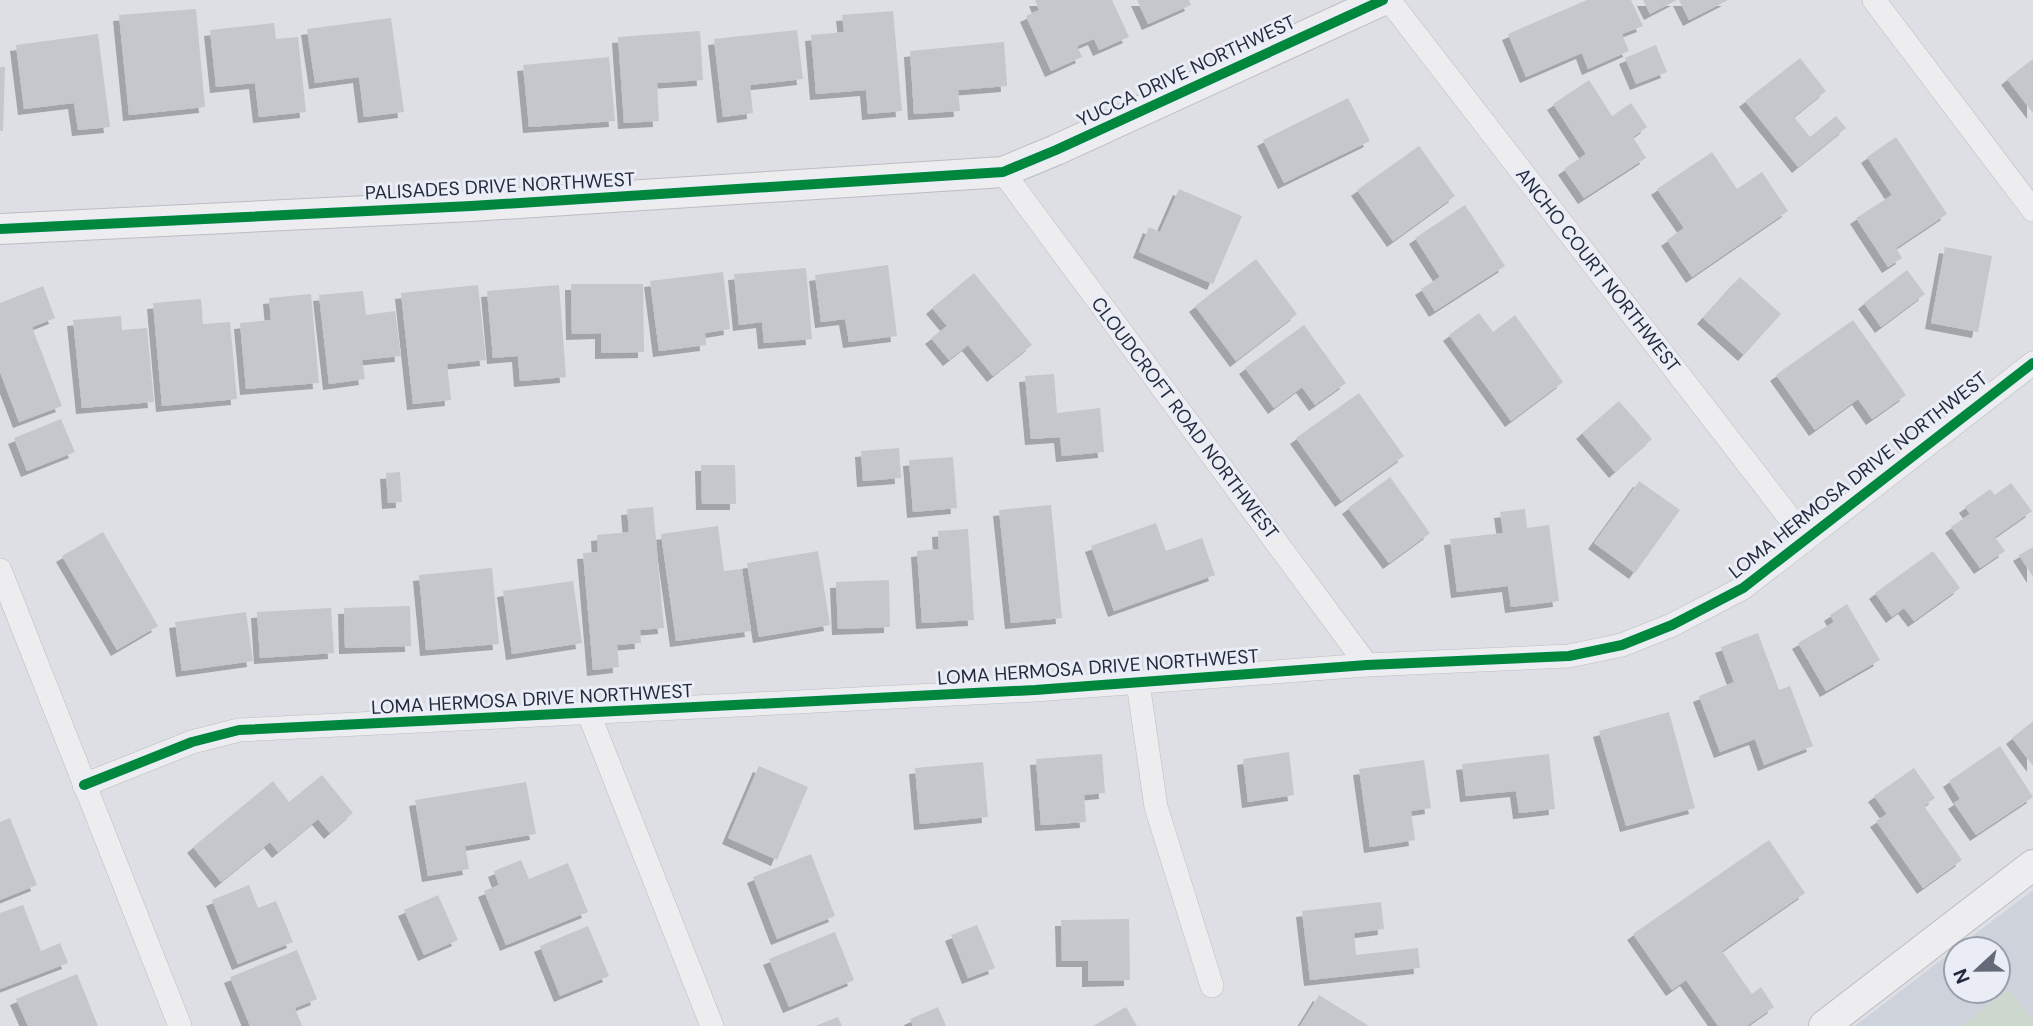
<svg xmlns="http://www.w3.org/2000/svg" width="2033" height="1026" font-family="'DM Sans',sans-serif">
<defs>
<filter id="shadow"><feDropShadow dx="-6" dy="6" stdDeviation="0" flood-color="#0004"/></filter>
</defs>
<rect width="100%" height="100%" fill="#dddfe4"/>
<path fill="#ced2db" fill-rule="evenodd" d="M2033,890V1026H1855ZM1956,949H1998V991H1956Z"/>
<polygon fill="#ccd8cd" points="2008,989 2033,1021 2033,1026 1961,1026"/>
<g fill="#c5c7cc" filter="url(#shadow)">
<polygon points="1035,0 1112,0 1129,37 1099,50 1094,39 1077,46 1082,57 1051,71 1026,16 1039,10"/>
<polygon points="1137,0 1189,0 1191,5 1148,24"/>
<polygon points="1587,0 1631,0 1643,26 1622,34 1629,51 1588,69 1582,53 1526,77 1508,34"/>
<polygon points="1643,0 1677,0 1650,14"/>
<polygon points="1679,0 1728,0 1689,20"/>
<polygon points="196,9 205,107 129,115 119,15"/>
<polygon points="893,11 902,111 868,114 866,90 816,94 811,35 844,32 842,15"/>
<polygon points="391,18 404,112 364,117 359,77 315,83 307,29"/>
<polygon points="274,23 276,39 298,37 306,112 259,117 255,83 216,87 210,30"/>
<polygon points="797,30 803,79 750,85 753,113 723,117 714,39"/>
<polygon points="700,31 703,80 657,83 659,121 624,123 618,37"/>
<polygon points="98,34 110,127 78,130 74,103 24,109 16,45"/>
<polygon points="1004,42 1007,86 958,90 960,111 914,114 910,51"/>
<polygon points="1656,45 1667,72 1636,84 1625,58"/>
<polygon points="609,57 615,121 529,127 523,65"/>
<polygon points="1800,58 1826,91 1794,117 1810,137 1836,116 1846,128 1798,167 1745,101"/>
<polygon points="2033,59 2033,113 2007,79"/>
<polygon points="0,67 5,67 3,131 0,131"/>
<polygon points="1589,80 1612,116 1631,103 1647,127 1633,137 1646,158 1584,198 1564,169 1586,154 1553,104"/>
<polygon points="1348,98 1370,141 1284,183 1263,140"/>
<polygon points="1896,137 1947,214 1896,248 1902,258 1888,267 1856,218 1892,195 1867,157"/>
<polygon points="1419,146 1455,196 1393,241 1357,190"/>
<polygon points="1712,152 1737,189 1762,172 1788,211 1692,277 1667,240 1684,228 1657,189"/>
<polygon points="1179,189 1242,216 1213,284 1139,252 1149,227 1160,232"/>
<polygon points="1465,205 1505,266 1435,311 1421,289 1440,277 1415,238"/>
<polygon points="1945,247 1992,256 1978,332 1931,323"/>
<polygon points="1256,259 1297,314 1236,361 1195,306"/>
<polygon points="888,265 897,336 849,342 845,319 821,322 815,275"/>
<polygon points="806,268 812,339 764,343 762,322 739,325 734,274"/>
<polygon points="1907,270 1925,294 1881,327 1864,303"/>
<polygon points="723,272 730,329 705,333 706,345 659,351 650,281"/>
<polygon points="974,273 1032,345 993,376 968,345 949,360 931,338 947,326 932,308"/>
<polygon points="1740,277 1781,314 1744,355 1703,318"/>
<polygon points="571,284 643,284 644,352 601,353 601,333 572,334"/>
<polygon points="478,285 486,360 447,364 451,400 413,404 401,293"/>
<polygon points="559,285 566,377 520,381 518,356 493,358 487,291"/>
<polygon points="43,286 55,318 32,327 62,406 19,422 0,372 0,303"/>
<polygon points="363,291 366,315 395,311 401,356 362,360 365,379 329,384 319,295"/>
<polygon points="311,294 319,383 246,389 240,323 271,320 269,298"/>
<polygon points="201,299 203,324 230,322 237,399 162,406 153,303"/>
<polygon points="1479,313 1493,332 1515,315 1563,382 1511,421 1449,335"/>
<polygon points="121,316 122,330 147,328 154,402 82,408 73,320"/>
<polygon points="1853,320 1906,395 1872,419 1858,399 1815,430 1776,375"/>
<polygon points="1304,325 1346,383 1315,405 1302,387 1274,408 1245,368"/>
<polygon points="1054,374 1057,413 1100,408 1104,452 1062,456 1060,437 1031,439 1025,376"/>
<polygon points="1359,393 1404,456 1341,501 1296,438"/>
<polygon points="1619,401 1652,439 1615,472 1582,433"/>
<polygon points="61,419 75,452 27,471 14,438"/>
<polygon points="899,448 901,478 863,481 861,451"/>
<polygon points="953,457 957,508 913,512 909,460"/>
<polygon points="701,465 735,465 736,504 702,504"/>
<polygon points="400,472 402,502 388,503 386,473"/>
<polygon points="1390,477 1430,533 1389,563 1348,508"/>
<polygon points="1639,481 1680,510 1635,573 1594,543"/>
<polygon points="2011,483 2032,511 1995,537 2005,551 1980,568 1951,527 1970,514 1965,507 1990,489 1995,495"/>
<polygon points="1051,505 1062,618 1011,623 999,510"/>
<polygon points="653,507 664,628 640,630 641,643 617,645 619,667 593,670 583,553 598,552 597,535 629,532 627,509"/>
<polygon points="1525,509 1527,528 1549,525 1559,601 1511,607 1508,586 1457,592 1450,539 1503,533 1500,512"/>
<polygon points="1156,523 1166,551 1202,538 1215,575 1114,611 1091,546"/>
<polygon points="718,526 724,571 742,569 751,631 676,641 661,534"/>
<polygon points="968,529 974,620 922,623 917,551 939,549 938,531"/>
<polygon points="103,532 158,626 117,650 62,556"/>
<polygon points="2033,547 2033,577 2019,555"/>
<polygon points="818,551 830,625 759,637 747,563"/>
<polygon points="1933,551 1960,588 1914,621 1904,608 1892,617 1875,593"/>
<polygon points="492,568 499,644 426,650 419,575"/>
<polygon points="889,580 890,627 838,629 836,582"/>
<polygon points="573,581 582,643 512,654 503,591"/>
<polygon points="1847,604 1880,660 1826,691 1798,643 1834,622 1830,615"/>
<polygon points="410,606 411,646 345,648 344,608"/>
<polygon points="331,608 334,653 260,658 257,612"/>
<polygon points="246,612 253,661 182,671 175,622"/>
<polygon points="1758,633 1779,690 1790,686 1813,746 1764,765 1755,739 1720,752 1699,696 1734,682 1721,647"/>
<polygon points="1669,712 1695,808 1626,826 1599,731"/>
<polygon points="2033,721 2033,766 2012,738"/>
<polygon points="2000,746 2033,797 1976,835 1954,803 1960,799 1949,781"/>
<polygon points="1289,752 1294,795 1248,802 1243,759"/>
<polygon points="1102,754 1105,793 1084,795 1086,822 1041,825 1036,759"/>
<polygon points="1549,754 1555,809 1519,813 1516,791 1466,796 1462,764"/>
<polygon points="1424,760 1431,808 1411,811 1415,840 1370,847 1359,769"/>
<polygon points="983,762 988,817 920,824 915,768"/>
<polygon points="759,766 808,787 777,860 728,838"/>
<polygon points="1914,768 1935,798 1924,806 1962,860 1923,888 1876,821 1887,814 1874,796"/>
<polygon points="322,775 353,813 330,833 318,819 278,852 270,842 221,882 193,847 273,781 289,802"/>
<polygon points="526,782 536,834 465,846 469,869 428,876 415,800"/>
<polygon points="10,818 37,885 0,900 0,822"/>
<polygon points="1769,840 1805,893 1722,951 1752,994 1761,987 1774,1007 1747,1026 1718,1026 1686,980 1672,990 1633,934"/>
<polygon points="811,854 835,916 777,939 753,877"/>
<polygon points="521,860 529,879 568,863 588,912 506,945 484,891 499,885 494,871"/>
<polygon points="249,885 258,908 276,901 293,942 238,964 212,900"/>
<polygon points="438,895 458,940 424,955 404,910"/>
<polygon points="1381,902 1384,929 1354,933 1356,955 1418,948 1420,968 1310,980 1302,911"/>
<polygon points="23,905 41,951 60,943 68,963 0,989 0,913"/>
<polygon points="1129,919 1130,980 1088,981 1088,961 1062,961 1061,920"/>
<polygon points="977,925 995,968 968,978 951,935"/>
<polygon points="588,926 609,976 560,996 540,946"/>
<polygon points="835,932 854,980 789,1007 769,959"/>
<polygon points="297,950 317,999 295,1008 302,1026 250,1026 230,977"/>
<polygon points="77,974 98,1026 28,1026 16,999"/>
<polygon points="1319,995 1369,1026 1300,1026"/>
<polygon points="938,1007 946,1026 913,1026 910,1019"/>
<polygon points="1126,1007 1137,1026 1093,1026"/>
<polygon points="838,1017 842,1026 815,1026"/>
</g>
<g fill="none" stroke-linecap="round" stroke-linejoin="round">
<g stroke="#bbbdc2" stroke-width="24">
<g id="minor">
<polyline points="1389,0 1806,539"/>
<polyline points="1874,0 2033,210"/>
<polyline points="1003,172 1367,665"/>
<polyline points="0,570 180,1026"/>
<polyline points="1138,683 1156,807 1212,986"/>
<polyline points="589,714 712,1026"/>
<polyline points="84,785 192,742 239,730 1035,690 1367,665 1569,656 1622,645 1672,625 1743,588 2033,363"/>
</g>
</g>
<g stroke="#bbbdc2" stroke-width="32">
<g id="tertiary">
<polyline points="0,229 471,206 1003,172 1056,150 1383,0"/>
<polyline points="1824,1026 2033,865"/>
</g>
</g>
<use href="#minor" stroke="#ededf0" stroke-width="23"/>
<use href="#tertiary" stroke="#ededf0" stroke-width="30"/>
<g stroke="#eaedf5" stroke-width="15">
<g id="cycleway">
<polyline points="0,229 471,206 1003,172 1056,150 1383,0"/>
<polyline points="84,785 192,742 239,730 1035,690 1367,665 1569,656 1622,645 1672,625 1743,588 2033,363"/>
</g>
</g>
<use href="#cycleway" stroke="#00873e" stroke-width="10"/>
</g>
<g text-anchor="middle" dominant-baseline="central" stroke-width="6" stroke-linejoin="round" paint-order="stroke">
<g font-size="19" fill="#232b3e" stroke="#eaedf5">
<text transform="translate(1186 71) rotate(-25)">YUCCA DRIVE NORTHWEST</text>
<text transform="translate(500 186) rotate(-3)">PALISADES DRIVE NORTHWEST</text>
<text transform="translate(1598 270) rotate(52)">ANCHO COURT NORTHWEST</text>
<text transform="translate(1185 418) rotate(53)">CLOUDCROFT ROAD NORTHWEST</text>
<text transform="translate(1858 475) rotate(-38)">LOMA HERMOSA DRIVE NORTHWEST</text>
<text transform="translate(1098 667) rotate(-4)">LOMA HERMOSA DRIVE NORTHWEST</text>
<text transform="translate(532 699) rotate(-3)">LOMA HERMOSA DRIVE NORTHWEST</text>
</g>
</g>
<g transform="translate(1977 970) rotate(248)"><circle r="33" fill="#eaedf5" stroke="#9a9fac" stroke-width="2"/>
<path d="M0-5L12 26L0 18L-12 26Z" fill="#646a78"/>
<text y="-10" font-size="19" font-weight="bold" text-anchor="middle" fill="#232b3e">N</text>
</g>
</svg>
